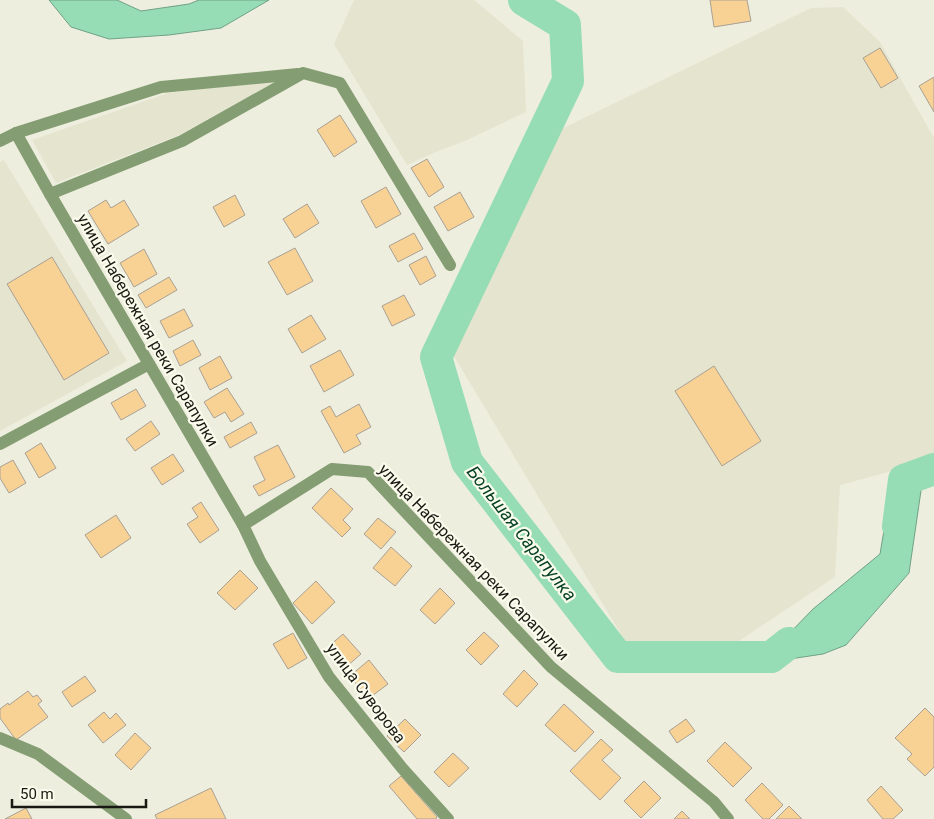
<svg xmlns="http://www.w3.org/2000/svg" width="934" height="819" font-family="Roboto,sans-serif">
<rect width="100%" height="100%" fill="#eeeedf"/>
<g fill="#e5e4ce">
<polygon points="354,0 474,0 523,41 526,112 465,141 438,151 407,165 334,44"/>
<polygon points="843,7 880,42 934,138 934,460 840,485 835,577 718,655 625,641 452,353 553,133 811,8"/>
<polygon points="276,81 179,135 56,183 32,140 168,93"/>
<polygon points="4,160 127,361 0,431 0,162"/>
</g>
<g fill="#96dcb4" stroke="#70a284">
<polygon points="49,0 117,0 141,11 189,4 199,0 269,0 221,28 169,35 109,39 71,27"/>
<polygon points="923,477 909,573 846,645 823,654 750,665 747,645 783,640 813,609 880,554 892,483"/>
</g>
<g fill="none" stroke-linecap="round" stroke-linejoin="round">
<g stroke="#96dcb4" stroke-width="32">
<polyline points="524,0 565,25 568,81 436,357 467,462 618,657 771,657 789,643"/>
<polyline points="898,526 904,480 934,469"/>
</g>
</g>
<g fill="#f8d294" stroke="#a8a094">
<polygon points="710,0 747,0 751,21 714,27"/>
<polygon points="880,48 898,78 881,88 863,58"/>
<polygon points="934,77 934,112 919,86"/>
<polygon points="340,115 357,142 334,157 317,130"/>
<polygon points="427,159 444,187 429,197 411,168"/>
<polygon points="386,187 401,214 376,228 361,201"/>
<polygon points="460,192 474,217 448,231 434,207"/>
<polygon points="235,195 245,215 224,227 213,207"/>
<polygon points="106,200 111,208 124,200 139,225 108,244 88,211"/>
<polygon points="307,204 319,223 295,238 283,219"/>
<polygon points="414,233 423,249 398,262 389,246"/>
<polygon points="295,248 313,281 287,295 268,262"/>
<polygon points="144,249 157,274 134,287 120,263"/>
<polygon points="426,256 436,276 420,285 409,265"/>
<polygon points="52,257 109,353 64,380 7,284"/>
<polygon points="169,277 177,290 146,308 138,295"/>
<polygon points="404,295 415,315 392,326 382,306"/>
<polygon points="184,309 193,326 169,338 160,321"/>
<polygon points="311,315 326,339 302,353 288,329"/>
<polygon points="193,340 201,355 180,366 173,351"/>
<polygon points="340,350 354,375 324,392 310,366"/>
<polygon points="220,356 232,378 210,390 199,368"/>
<polygon points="714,366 761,441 722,466 675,391"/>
<polygon points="227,388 244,414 231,422 225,412 214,418 204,402"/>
<polygon points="136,389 146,406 121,420 111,403"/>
<polygon points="359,404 371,427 356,435 361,444 344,453 321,411 330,406 336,417"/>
<polygon points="151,421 160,434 135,451 126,439"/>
<polygon points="251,422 257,433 230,448 224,437"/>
<polygon points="41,443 56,468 39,478 25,453"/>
<polygon points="278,445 295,477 259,496 253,486 265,480 254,457"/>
<polygon points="173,454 184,471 162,485 151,468"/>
<polygon points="13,460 26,483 9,493 0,478 0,467"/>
<polygon points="331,488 353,509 343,520 351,528 342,537 312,508"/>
<polygon points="201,502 219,530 200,543 187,524 198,517 192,508"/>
<polygon points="116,515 131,538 101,558 85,535"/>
<polygon points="378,518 396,532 381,549 364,534"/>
<polygon points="391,547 412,566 395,586 373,568"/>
<polygon points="240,570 258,588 235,610 217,593"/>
<polygon points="316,581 335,602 312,624 293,603"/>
<polygon points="440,588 455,603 435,624 420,610"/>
<polygon points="484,632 499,646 481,665 466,650"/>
<polygon points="293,633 307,658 288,669 273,644"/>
<polygon points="343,634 361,654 346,667 328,647"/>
<polygon points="369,660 388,684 368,699 350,676"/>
<polygon points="524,670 538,684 517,707 503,694"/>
<polygon points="85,676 96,691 72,707 62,692"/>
<polygon points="28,691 33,697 37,695 42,701 38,704 48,717 16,740 0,718 0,709 8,703 9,705"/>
<polygon points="564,704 594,732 575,752 545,725"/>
<polygon points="925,708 934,717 934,767 925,776 907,759 912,754 895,738"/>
<polygon points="104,712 110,719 116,713 126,725 103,743 88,725"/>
<polygon points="405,719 421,735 404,752 387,736"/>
<polygon points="686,719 695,731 677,743 669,731"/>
<polygon points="135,733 151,748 131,770 115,755"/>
<polygon points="601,739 613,750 602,760 621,778 600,800 570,771"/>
<polygon points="725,742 752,768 733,787 707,761"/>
<polygon points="453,753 469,768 449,787 434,772"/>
<polygon points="401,776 437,817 436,819 417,819 389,786"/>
<polygon points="644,781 661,798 641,818 624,801"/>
<polygon points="762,783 783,805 769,819 763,819 745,800"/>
<polygon points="881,786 903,810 893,819 883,819 867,800"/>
<polygon points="211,788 226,819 157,819 155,815"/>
<polygon points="789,806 802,819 776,819"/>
<polygon points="26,808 32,819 5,819"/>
<polygon points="682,811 690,819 674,819"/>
</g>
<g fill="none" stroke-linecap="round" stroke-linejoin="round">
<g stroke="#849d72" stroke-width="12">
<polyline points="16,133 50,194 243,525 332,469 368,472 551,667 714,802 728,819"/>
<polyline points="0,141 16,133 161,87 298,74"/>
<polyline points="50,194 182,141 303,73 340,83 450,265"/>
<polyline points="0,444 149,364"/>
<polyline points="243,525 260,561 329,677 402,768 448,819"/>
<polyline points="0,738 38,754 126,819"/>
</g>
</g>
<g text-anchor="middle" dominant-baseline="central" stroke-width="4.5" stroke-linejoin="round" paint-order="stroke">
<g font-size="16" fill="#191913" stroke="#fbfbec">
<text transform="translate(148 330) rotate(60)">улица Набережная реки Сарапулки</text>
<text transform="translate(474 562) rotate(46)">улица Набережная реки Сарапулки</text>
<text transform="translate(366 693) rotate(53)">улица Суворова</text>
</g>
<g font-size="18" font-style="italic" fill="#043f26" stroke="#fbfbec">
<text transform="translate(522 533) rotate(52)">Большая Сарапулка</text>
</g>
</g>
<path d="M12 799v8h134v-8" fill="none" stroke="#191913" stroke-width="2.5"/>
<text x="20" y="799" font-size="15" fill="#191913" stroke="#fbfbec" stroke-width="4" paint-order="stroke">50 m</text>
</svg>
